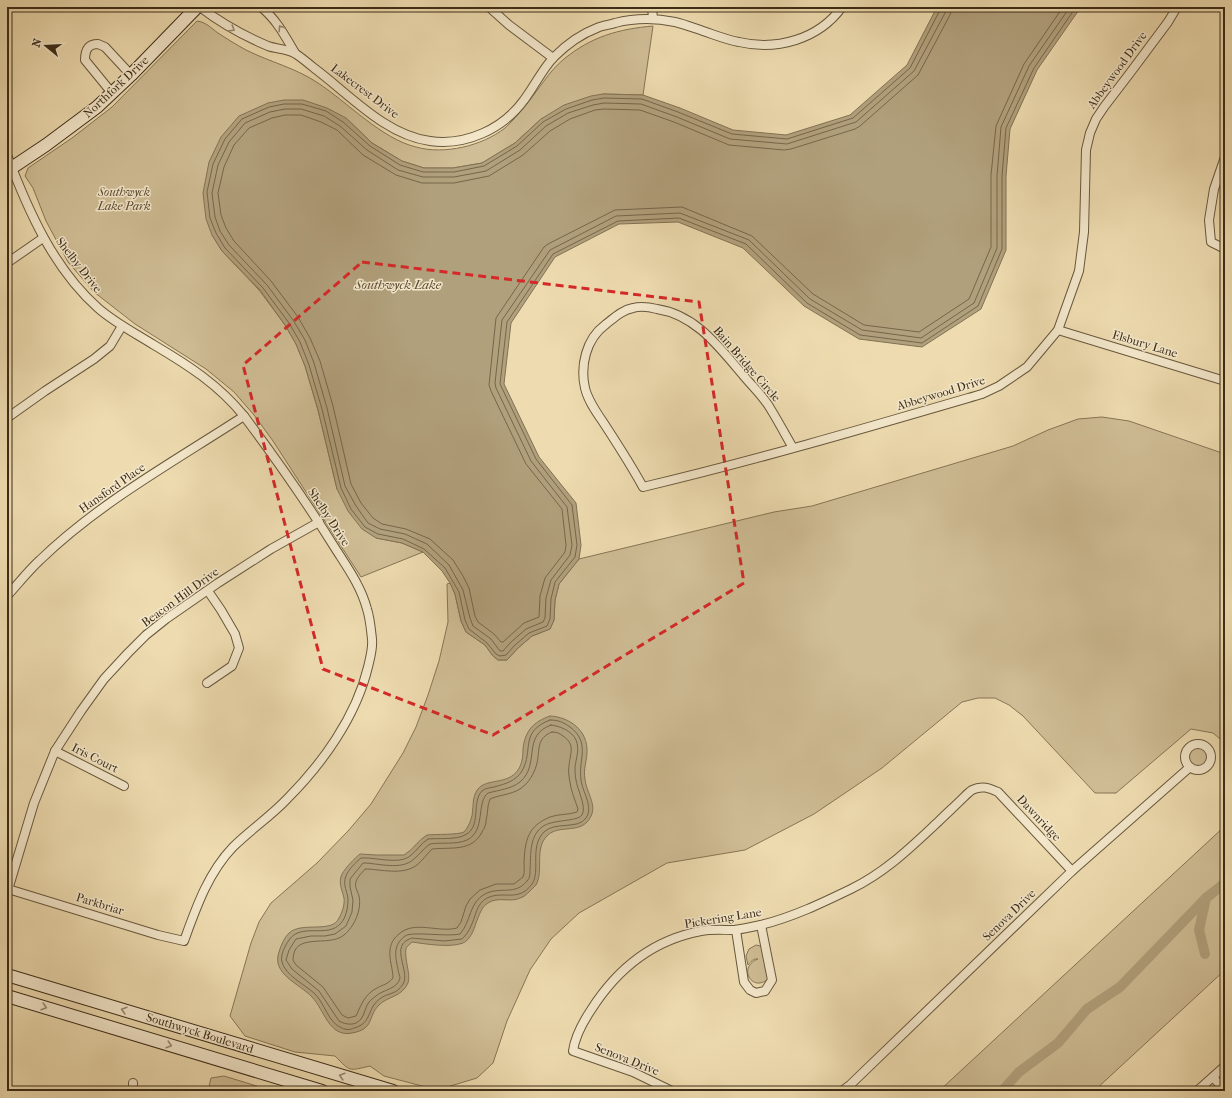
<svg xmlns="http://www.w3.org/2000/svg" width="1232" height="1098" font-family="'IM FELL French Canon',serif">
<rect width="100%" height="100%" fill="#eedcb0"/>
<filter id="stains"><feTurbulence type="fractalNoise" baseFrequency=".005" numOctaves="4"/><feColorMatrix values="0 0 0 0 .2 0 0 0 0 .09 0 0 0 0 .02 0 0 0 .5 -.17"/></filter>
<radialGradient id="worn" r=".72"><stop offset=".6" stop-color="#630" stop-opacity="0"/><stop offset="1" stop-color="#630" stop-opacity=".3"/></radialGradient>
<g fill="#d0be96" stroke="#867556">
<path d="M197,21C206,22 211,28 218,33C227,39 237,45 246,50C270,62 296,68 318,83C347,102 382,139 416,147C444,155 482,146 505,128C512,122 519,113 525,106C538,91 548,72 564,59C591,37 618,29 653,26L643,95L603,94L541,119L515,143L482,163L453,168H424L402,161L372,143L346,118L212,235L222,251L259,290L285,325L296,344L305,366L318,410L337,489L376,538L402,543L423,552L361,577L273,441L254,415L234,392L206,369L135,324L94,292L68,262L46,221L33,188L25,176L28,168L72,138L112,107Z"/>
<path d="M1102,417L1129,421L1225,454V743L1213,733L1191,729L1116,793H1095L1023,716L1009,705L995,698H978L962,702L882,768L814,814L745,850L667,863L579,913L551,939L530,970L507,1021L493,1063L477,1078L437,1090L384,1076L370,1066C348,1071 351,1072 335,1056L295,1052L245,1036L230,1016L251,943L259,922L271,903L317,863L348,831L371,804L403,753L416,727L428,695L439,661L448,622L447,584L450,583L455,594L461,621L466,632L485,645L493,656L498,660H507L518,648L532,636L550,629L554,620L555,600L559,584L579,559L774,512L812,506L1013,446L1048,430L1078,419Z"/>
<circle cx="1198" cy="758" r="12"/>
<polygon points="1225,826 1225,970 1094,1091 939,1091"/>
<path d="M756,945L764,947L767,961L763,960L766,962L768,979C752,993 737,967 758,959C754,958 750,962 748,965L746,956L749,949Z"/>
<polygon points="224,1076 273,1091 208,1091 211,1078"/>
</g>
<g fill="#b1a07c" stroke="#827254">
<polygon points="937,7 1081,7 1037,70 1010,129 1006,176 1006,250 981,309 922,347 859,339 804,306 743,248 678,222 619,224 555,257 511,323 504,384 539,457 576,503 581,545 579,559 559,584 555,600 554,620 550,629 532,636 518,648 507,660 498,660 493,656 485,645 466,632 461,621 455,594 450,583 442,571 423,552 402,543 376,538 362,529 348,511 337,489 318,410 305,366 296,344 285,325 260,290 222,251 212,235 206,219 203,193 209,162 221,137 239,116 268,103 284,100 303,100 327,108 346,118 372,143 402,161 424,168 453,168 482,163 515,143 541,119 564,105 591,96 603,94 643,95 680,108 733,130 786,135 850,115 907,65"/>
<path d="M550,716C569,717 588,730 587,752C587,761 583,769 585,779C586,791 597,805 591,816C582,836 559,823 547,836C534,849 544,870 536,885C534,887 532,889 530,891C527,894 524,897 520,898C510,903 498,896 488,903C481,907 479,916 476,923C474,930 470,940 463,943C450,948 426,944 412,942L406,948C404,959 411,974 408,983C402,997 388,996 379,1005C367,1017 375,1029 352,1033C329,1038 324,1009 312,997C300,984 271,974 279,952C281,945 284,938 289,933C302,921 332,934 339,918C342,913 345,904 344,898C342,890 338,882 342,874C346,867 354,859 360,854L376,855H404C413,850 418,840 427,835C435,834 458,835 464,832C467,829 470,823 471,819C473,815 472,810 473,807C473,801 474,794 478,789C487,778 508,785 518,770C522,764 523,757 523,749C525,731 533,722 550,716Z"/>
</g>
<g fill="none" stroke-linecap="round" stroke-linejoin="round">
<g stroke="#76664a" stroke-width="1">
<polyline points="941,7 940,10 910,68 853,118 787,139 732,134 678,112 642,99 604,98 592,100 566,109 543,122 517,146 484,166 454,172 423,172 400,165 370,146 343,122 326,111 302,104 284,104 269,107 242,119 225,139 213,164 207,192 210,218 216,233 225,248 263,288 289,323 300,342 309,365 322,409 341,488 351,509 365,527 378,534 403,539 424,549 445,568 459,592 465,620 469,629 487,643 496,654 500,656 506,655 515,645 529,633 547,626 550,619 551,599 555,582 575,557 577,545 572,505 536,459 500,384 507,322 553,254 618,221 679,218 746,244 807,303 860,335 922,343 978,306 1002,249 1002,176 1006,128 1034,68 1076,7"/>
<polyline points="946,7 945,13 914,71 856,122 787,144 730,139 677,117 641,104 604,103 593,105 568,113 546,126 520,150 486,171 454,177 423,177 398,170 367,150 340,126 324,116 301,109 285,109 270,112 245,123 229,142 218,165 212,193 215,217 220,231 229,245 267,285 293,320 305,340 314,363 327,408 345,486 356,506 368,523 380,529 405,534 427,544 449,565 463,590 470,618 473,626 491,639 500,651 503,651 511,642 526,629 543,622 545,618 546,598 551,580 570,555 572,545 567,507 531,461 496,388 495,383 502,320 550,250 616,216 680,213 749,240 810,299 862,330 921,338 974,303 997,248 997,176 1001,127 1029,66 1070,7"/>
<polyline points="952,7 950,15 918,75 860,126 855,129 791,149 784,150 729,145 674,122 640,110 604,109 595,110 570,119 550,131 523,155 489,176 454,183 422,183 396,175 363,155 337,130 321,122 301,115 285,115 272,118 249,128 234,145 224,167 218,193 221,215 226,228 234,241 271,281 298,317 310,338 320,361 333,406 351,484 361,503 373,518 382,524 406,529 430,539 453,560 463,576 469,588 475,616 478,622 494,634 501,642 503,642 524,623 539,617 540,596 545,578 565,552 566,545 562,509 526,464 491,391 489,385 496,318 544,247 548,244 615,210 682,207 752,236 813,294 864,325 919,332 969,299 991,247 991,175 996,126 1024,64 1063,7"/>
<path d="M550,720C558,720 563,722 570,727C591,743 578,759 581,780C582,791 594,807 586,818C578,830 555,821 544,832C529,847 541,871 532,884C518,903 504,890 487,898C476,904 476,916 471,926C469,931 466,935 462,939L444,941L412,938C388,945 411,971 403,984C396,995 390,992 381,998C366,1008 373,1023 354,1028C350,1030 346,1030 342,1028C328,1023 325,1003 314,993C305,985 285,975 282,962C280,955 285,946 289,940C301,922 328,939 341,923C346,918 348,907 348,900C348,892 342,885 346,876C348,870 356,862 361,858C375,857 399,865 410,856C417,851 421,843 428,839C438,838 456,840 465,835C482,827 471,802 482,791C485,788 490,788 494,787C505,784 516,781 522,771C534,750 519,732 550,720Z"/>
<path d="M551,725C560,726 572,731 576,740C580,750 576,758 575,767C575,771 575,776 576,780C577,789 587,807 582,815C577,822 552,819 542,827C529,837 531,855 530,870C530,874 530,878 527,881C515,896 500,886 485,894C469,902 471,922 460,934C446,937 412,931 405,936C393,945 395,956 398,969C398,972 400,976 400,978C398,989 382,990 376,996C373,998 371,1000 369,1002C365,1007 365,1014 361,1019C356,1026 346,1025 339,1021L319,991L292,969L286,960L289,950L296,939L311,936H325L335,934L346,926L352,912L353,900L350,887V879L363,863C378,863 401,871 414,859C420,854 424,848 430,844C441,842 456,845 467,840C486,831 476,802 488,793C499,790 511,789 520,782C541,764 521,736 551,725Z"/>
<path d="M552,732C557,732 559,733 563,736C576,745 570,753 569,766C568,771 569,777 570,782C571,791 575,800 578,809L577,812C568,815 558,814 550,817C528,826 525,840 524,862C524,867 525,873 523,877L514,884H496L480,890L470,899L466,906L461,922L457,928C438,933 414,920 399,934C393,939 391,943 390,950C389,960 393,969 393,978C387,985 384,984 377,988C365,994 361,1005 356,1016L348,1018L342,1015L323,987L296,965L293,960C293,931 329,948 344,935C354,927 362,910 359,896C358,892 354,886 356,882C357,877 362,873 365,869C381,869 402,876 417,865C422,861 427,854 432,849C451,847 472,852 482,832C484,829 486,825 486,821C488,813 487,806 490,799C501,794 515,795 525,785C531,779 535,771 537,763C540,750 536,738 552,732Z"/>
</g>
<g stroke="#b1a07c" stroke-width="10">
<polyline points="1205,954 1199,930 1206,898"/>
<polyline points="1002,1091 1019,1072 1058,1043 1087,1009 1120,987 1206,898 1225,883"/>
</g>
<g stroke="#68583d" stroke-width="10">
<g id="street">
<path d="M200,7C222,24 242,35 268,46C276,49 288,49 296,54C302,58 308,63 314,68C349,94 385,135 430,141C466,146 503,129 524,100C534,87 543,68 554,57C566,45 581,34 597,28C603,25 610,25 615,23C635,18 655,18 675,22C684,24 694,28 703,31C715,35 727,40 739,42C777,51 819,39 842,7"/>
<path d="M261,7C277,20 285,36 295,53"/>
<polyline points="489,7 509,25 553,58"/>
<polyline points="652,7 653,19"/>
<path d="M112,93L85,60C85,50 88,44 98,44L105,47L131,75"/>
<path d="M7,155C28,210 53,268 98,308C115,323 135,333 154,345C188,365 219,385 244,416C276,459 307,503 335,548C347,567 361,586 367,609C370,618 371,630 372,639C373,649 370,658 368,667C356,717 322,764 287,799C270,817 250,830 233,847C208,873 196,908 184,941L158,935L8,889"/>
<polyline points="1225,157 1214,189 1209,220 1211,242 1225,249"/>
<polyline points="7,263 43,238"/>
<polyline points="1058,330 1225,381"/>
<polyline points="7,418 45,391 94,359 110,346 122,326"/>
<path d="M793,448C785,434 778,421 770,408C763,396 752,386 743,375C719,347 696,315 657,309C649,307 640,306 633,308C622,310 614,318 605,325C586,339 580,366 585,388C588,401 597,413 605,425C618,445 631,465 643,487C757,460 869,427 982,394L999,386L1027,367L1058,330L1079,271L1084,232L1086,150L1090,133L1096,119L1104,107L1130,73L1168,22L1177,7"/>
<path d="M7,596C18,584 28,571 40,560C100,502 175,461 244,416"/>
<polyline points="207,683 232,666 239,648 235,634 221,610 208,591"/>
<circle cx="1198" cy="757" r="13"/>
<polyline points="55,751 124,786"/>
<polyline points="7,893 34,803 55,751 81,711 104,679 128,653 146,635 166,619 218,583 271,549 319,522"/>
<polyline points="736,930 744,982 750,990 756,993 765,991 772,980 761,925"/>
<polyline points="1213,1077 1225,1091"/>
<polyline points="133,1083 133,1091"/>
<path d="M672,1091L633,1072L573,1051C575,1036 583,1022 591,1010C617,969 653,940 701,931C711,929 723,930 734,930C743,929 752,927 761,925C793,917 822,903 851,889C886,872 911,847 939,821C947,813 955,806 963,798C966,795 969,792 972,790C982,785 989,788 998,792L1072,871"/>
<polyline points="842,1091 850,1085 1072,871 1190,767"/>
<polyline points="1197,1091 1225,1066"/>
</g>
</g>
<g stroke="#3c2c17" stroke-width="14">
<g id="secondary">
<polyline points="7,171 46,145 97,107 131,75 197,7"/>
<polyline points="7,975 393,1091"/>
<polyline points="7,996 322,1091"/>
</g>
</g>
<use href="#street" stroke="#f4e8cc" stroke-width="8"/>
<use href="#secondary" stroke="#f4e8cc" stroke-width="12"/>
</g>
<defs><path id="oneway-chevron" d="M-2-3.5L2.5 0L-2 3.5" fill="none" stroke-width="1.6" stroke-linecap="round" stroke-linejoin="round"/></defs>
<g stroke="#988a72">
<use href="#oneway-chevron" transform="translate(281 28) rotate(-123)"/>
<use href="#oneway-chevron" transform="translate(232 29) rotate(32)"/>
<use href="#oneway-chevron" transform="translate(44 1007) rotate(17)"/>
<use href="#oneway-chevron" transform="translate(124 1010) rotate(-163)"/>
<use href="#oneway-chevron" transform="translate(169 1045) rotate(17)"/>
<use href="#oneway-chevron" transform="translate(342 1076) rotate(-163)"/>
</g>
<path fill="none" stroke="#d62828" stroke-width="3" stroke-dasharray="8 5" stroke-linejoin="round" d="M362,262L699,302L744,583L493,735L323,669L243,365Z"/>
<g text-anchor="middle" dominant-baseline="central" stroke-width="3" stroke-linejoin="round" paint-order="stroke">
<g font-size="12" fill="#3c2c17" stroke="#f4e8cc">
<text transform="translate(1117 70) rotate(-54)">Abbeywood Drive</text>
<text transform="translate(116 87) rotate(-43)">Northfork Drive</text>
<text transform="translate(365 91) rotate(37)">Lakecrest Drive</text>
<text transform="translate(79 265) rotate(52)">Shelby Drive</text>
<text transform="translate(1145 344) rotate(17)">Elsbury Lane</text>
<text transform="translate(747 364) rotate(49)">Bain Bridge Circle</text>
<text transform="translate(941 393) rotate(-17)">Abbeywood Drive</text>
<text transform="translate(112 488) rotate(-35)">Hansford Place</text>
<text transform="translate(329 517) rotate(57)">Shelby Drive</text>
<text transform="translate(180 597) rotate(-36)">Beacon Hill Drive</text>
<text transform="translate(95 758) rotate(27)">Iris Court</text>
<text transform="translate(1039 818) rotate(47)">Dawnridge</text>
<text transform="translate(100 904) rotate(17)">Parkbriar</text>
<text transform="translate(1009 915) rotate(-44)">Senova Drive</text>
<text transform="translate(723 918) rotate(-9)">Pickering Lane</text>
<text transform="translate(200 1033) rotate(17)">Southwyck Boulevard</text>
<text transform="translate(627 1059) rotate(22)">Senova Drive</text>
</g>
<g font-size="12" font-style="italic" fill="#5a4930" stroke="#f4e8cc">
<text x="124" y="192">Southwyck<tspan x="124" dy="14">Lake Park</tspan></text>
</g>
<g font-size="13" font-style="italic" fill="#594930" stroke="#f4e8cc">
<text x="398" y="284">Southwyck Lake</text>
</g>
</g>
<rect width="1232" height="1098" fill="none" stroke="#eedcb0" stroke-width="24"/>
<rect x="8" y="8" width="1216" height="1082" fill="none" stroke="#3c2c17" stroke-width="2"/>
<rect x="12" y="12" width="1208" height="1074" fill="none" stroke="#3c2c17"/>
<g transform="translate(46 46) rotate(288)" stroke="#f4e8cc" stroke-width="3" paint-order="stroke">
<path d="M0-3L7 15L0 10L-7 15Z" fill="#3c2c17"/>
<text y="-6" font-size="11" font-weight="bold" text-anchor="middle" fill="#3c2c17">N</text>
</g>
<rect width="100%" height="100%" filter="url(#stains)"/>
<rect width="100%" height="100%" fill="url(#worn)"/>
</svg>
